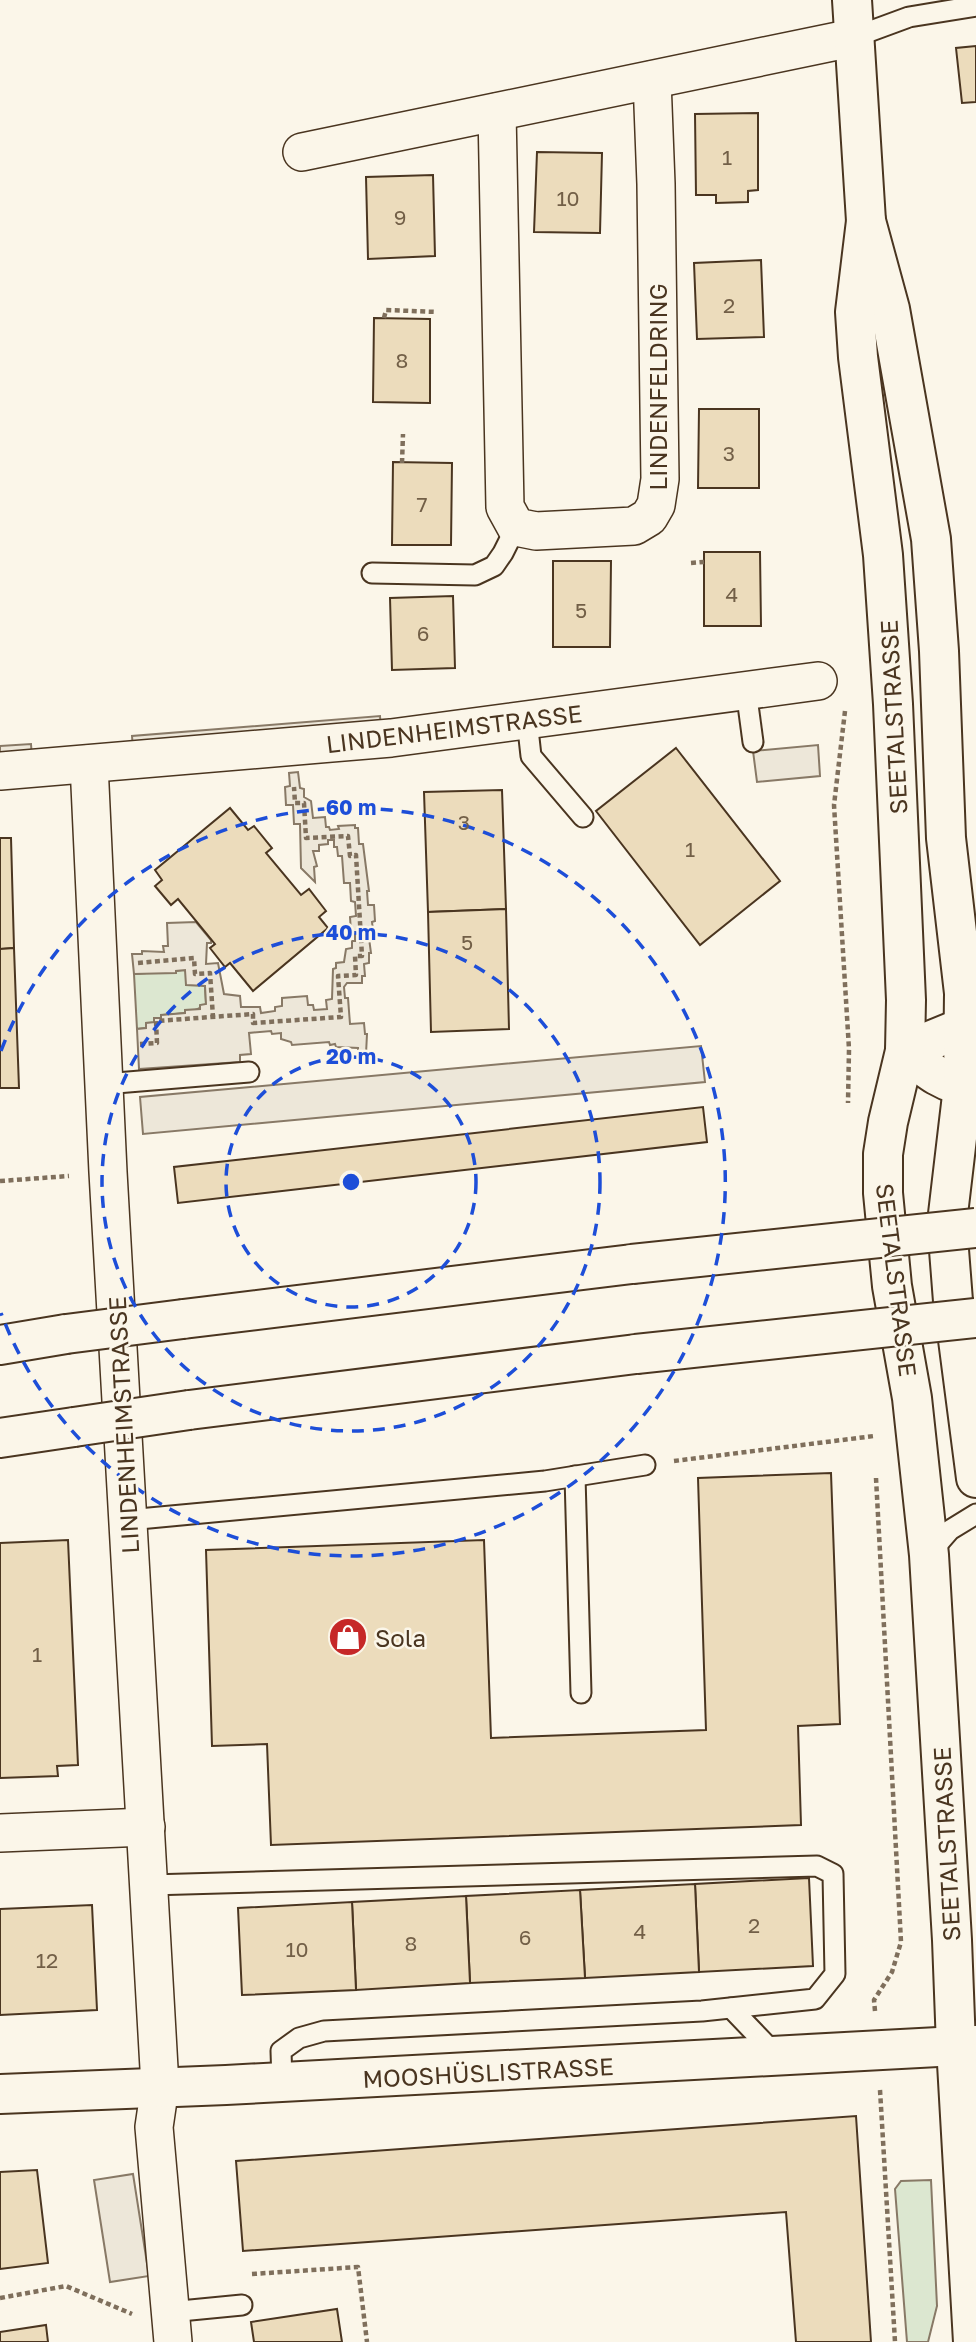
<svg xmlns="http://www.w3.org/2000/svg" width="976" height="2342" font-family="'Golos Text',sans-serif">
<rect width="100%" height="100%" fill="#fbf6e9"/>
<g fill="#dce7d0" stroke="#887966" stroke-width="2">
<path d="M185,970L198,984L205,986L206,1004C193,1014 177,1014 161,1015V1018L146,1028L137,1029L134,974Z"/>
<polygon points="931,2180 937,2306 928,2342 907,2342 895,2189 901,2181"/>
</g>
<g fill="#ede7d9" stroke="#887966" stroke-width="2">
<polygon points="380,716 381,729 133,749 132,736"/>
<polygon points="31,744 32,758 0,760 0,746"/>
<polygon points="818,745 820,776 757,782 753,751"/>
<polygon points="298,772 300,788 304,789 304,797 311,801 313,818 325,817 326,827 329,827 330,830 339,829 338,826 355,825 355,828 358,828 359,844 363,844 369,891 367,891 368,905 374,905 375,921 372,922 373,930 368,931 371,953 369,953 369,963 364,964 365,976 362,976 362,983 347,983 344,987 345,998 348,998 350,1024 364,1023 365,1034 367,1034 366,1054 358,1054 358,1048 336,1047 335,1044 330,1045 329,1042 292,1045 291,1042 281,1039 281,1033 272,1034 271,1031 249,1033 251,1054 240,1055 240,1062 139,1069 137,1029 146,1028 146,1023 154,1022 154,1018 161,1018 161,1015 185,1013 185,1010 200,1009 200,1005 206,1004 205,986 186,985 185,970 176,971 176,973 134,974 132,954 142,954 142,951 164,952 163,946 168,946 167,923 196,922 211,940 211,943 207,943 206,964 218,963 224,994 240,996 241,1007 260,1007 261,1013 275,1011 275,1007 282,1006 282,998 307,996 308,1005 313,1005 314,1010 327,1009 326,1000 332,999 333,969 336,968 336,963 344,962 346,949 352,948 352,941 355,941 355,932 351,932 350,917 356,916 355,902 351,901 350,883 344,883 342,856 338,856 337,847 334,847 334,840 328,840 328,844 319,845 319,851 313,851 317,866 314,867 315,882 301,868 300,824 294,824 293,805 286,805 285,787 290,786 289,773"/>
<polygon points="701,1046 705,1082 143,1134 140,1097"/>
<polygon points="133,2174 149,2276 110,2282 94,2180"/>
</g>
<g fill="#ecdcbc" stroke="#4a3520" stroke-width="2">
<polygon points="976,46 976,102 962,103 956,48"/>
<polygon points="758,113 758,190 748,191 748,202 716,203 716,195 696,195 695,114"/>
<polygon points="537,152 602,153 600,233 534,232"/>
<polygon points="433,175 435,256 368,259 366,177"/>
<polygon points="761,260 764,337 697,339 694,263"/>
<polygon points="374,318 430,319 430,403 373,402"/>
<polygon points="699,409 759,409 759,488 698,488"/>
<polygon points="393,462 452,463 451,545 392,545"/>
<polygon points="704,552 760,552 761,626 704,626"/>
<polygon points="553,561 611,561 610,647 553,647"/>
<polygon points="453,596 455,668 392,670 390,598"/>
<polygon points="676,748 780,881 700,945 596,811"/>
<polygon points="502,790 506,909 428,912 424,792"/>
<polygon points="230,808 248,830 254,826 272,848 266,853 301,895 309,889 326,911 319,917 328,928 253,991 230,963 225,967 210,948 215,944 178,899 171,905 155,886 162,880 155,870"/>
<polygon points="0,838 11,838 14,948 0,949"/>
<polygon points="506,909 509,1029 431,1032 428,912"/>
<polygon points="14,948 19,1088 0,1088 0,949"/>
<polygon points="703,1107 707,1142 178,1203 174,1167"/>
<polygon points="831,1473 840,1724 798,1726 801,1825 271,1845 267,1744 212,1746 206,1550 484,1540 491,1738 706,1730 698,1478"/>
<polygon points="68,1540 78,1765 57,1766 58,1776 0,1778 0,1543"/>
<polygon points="809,1878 813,1966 699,1972 695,1884"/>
<polygon points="695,1884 699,1972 585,1978 580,1890"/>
<polygon points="580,1890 585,1978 470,1983 466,1896"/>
<polygon points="466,1896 470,1983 356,1990 352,1902"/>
<polygon points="352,1902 356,1990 242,1995 238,1908"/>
<polygon points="92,1905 97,2010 0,2015 0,1909"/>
<polygon points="856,2116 871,2342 796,2342 786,2212 243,2251 236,2161"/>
<polygon points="37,2170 48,2263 0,2269 0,2172"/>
<polygon points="337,2309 342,2342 254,2342 251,2322"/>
<polygon points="46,2325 48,2342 0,2342 0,2332"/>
</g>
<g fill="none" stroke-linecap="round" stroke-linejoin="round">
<g stroke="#4a3520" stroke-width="23">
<g id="service">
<polyline points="852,38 909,17 976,6"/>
<polyline points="372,573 475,575 494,566 503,553 516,527"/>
<polyline points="746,690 753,742"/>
<polyline points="527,720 531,756 583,817"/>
<polyline points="104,1084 249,1072"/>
<polyline points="575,1476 581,1693"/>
<polyline points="128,1520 545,1481 645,1465"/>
<polyline points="929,1554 950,1530 976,1514"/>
<polyline points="150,1885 817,1866 833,1874 835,1974 815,1999 702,2011 324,2031 299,2038 281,2051 282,2082"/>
<polyline points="731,2008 776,2055"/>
<polyline points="170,2312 242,2305"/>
</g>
</g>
<g stroke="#4a3520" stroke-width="40">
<g id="minor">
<polyline points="497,112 505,507 516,527 536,531 634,526 649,517 656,505 660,479 656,184 652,80"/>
<polyline points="302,152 852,38"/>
<polyline points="89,764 108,1172 160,2086 154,2127 173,2342"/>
<polyline points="0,771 391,738 818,681"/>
<polyline points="0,1833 146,1827"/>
</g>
</g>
<g stroke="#4a3520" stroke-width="42">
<polyline id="tertiary" points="0,2094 226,2085 976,2045"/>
</g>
<g stroke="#4a3520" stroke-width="42">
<path id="secondary" d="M976,1022L905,1051C926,1069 947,1087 976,1087"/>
</g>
<g stroke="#4a3520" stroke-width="42">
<g id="primary">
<polyline points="852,0 866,221 890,309 931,539 939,651 946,838 964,993 963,1087 948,1214 949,1250 953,1301 976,1478"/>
<polyline points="866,221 855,312 858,357 883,555 893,704 906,1000 905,1051 888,1122 883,1154 883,1193 892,1286 912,1398 929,1555 952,1940 956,2046 973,2342"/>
</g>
</g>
<g stroke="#4a3520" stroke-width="42">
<g id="motorway">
<polyline points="183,1319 632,1264"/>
<polyline points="0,1345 66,1334"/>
<polyline points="189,1410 636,1354"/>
<polyline points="0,1438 74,1427"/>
</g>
</g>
<g stroke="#7f6f5c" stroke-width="4.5" stroke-dasharray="5 3.5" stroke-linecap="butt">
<polyline points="384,318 386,310 437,312"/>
<polyline points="402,463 403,434"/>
<polyline points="691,563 704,562"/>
<polyline points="845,711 834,805 849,1049 848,1103"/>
<polyline points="138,963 194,958 195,974 210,973 213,1017"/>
<polyline points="140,1044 157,1043 156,1021 253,1014 253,1023 341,1017 338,976 356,975 355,956 362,956 356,855 350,856 348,836 306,838 304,803 295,803 294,787"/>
<polyline points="0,1181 69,1176"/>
<polyline points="674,1461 874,1436"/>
<polyline points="875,2011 874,2000 892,1972 901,1942 876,1478"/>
<polyline points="880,2090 895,2342"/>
<polyline points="252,2274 358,2267 367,2342"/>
<polyline points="0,2298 66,2286 132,2314"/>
</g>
<use href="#service" stroke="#fbf6e9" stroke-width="19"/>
<use href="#minor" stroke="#fbf6e9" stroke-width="37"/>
<use href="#tertiary" stroke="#fbf6e9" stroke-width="38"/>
<use href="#secondary" stroke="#fbf6e9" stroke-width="38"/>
<use href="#primary" stroke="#fbf6e9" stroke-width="38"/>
<use href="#motorway" stroke="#fbf6e9" stroke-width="38"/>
<g stroke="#4a3520" stroke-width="42" stroke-linecap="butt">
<g id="motorway-bridge">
<polyline points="632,1264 976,1228"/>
<polyline points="66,1334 183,1319"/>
<polyline points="636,1354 976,1318"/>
<polyline points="74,1427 189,1410"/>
</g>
</g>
<use href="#motorway-bridge" stroke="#fbf6e9" stroke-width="38"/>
</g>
<g fill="none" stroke="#1d4ed8" stroke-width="3.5" stroke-dasharray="12 9">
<circle cx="351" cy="1182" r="125"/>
<circle cx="351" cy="1182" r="249"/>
<path d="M1 1051A374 374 0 1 1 1 1313"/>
</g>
<defs>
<g id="shop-disc" transform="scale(2.0125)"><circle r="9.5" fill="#c62828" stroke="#fbf6e9"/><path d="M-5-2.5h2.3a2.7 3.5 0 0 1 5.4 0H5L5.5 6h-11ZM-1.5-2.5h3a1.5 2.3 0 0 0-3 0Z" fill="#fff"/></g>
</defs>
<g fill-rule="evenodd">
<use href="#shop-disc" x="348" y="1637"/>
</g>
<g text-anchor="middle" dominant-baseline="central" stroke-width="5" stroke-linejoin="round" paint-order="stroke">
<g font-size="21" fill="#725f47">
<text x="727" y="157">1</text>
<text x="568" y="198">10</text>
<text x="400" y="217">9</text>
<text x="729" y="305">2</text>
<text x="402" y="360">8</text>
<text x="729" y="453">3</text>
<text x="422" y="504">7</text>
<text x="732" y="594">4</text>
<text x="581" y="610">5</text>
<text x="423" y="633">6</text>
<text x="464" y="822">3</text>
<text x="690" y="849">1</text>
<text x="467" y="942">5</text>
<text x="37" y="1654">1</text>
<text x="754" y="1925">2</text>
<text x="640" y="1931">4</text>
<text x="525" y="1937">6</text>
<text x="411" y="1943">8</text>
<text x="297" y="1949">10</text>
<text x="47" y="1960">12</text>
</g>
<g font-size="24" fill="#4a3520" stroke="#fbf6e9">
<text transform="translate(657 387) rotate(-90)">LINDENFELDRING</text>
<text transform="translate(893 717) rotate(-93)">SEETALSTRASSE</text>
<text transform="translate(454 728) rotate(-7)">LINDENHEIMSTRASSE</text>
<text transform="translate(897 1280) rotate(83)">SEETALSTRASSE</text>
<text transform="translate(123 1425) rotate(-93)">LINDENHEIMSTRASSE</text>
<text transform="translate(946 1844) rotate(-93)">SEETALSTRASSE</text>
<text transform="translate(488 2072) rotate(-3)">MOOSHÜSLISTRASSE</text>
</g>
<g font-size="24" fill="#4a3520" stroke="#fbf6e9" text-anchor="start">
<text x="375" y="1637">Sola</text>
</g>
</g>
<circle cx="351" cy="1182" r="10" fill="#1d4ed8" stroke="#fbf6e9" stroke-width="3.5"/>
<g font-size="21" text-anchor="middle" font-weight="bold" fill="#1d4ed8" stroke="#fbf6e9" stroke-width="5" stroke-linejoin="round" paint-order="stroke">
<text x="351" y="815">60 m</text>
<text x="351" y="940">40 m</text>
<text x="351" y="1064">20 m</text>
</g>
</svg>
